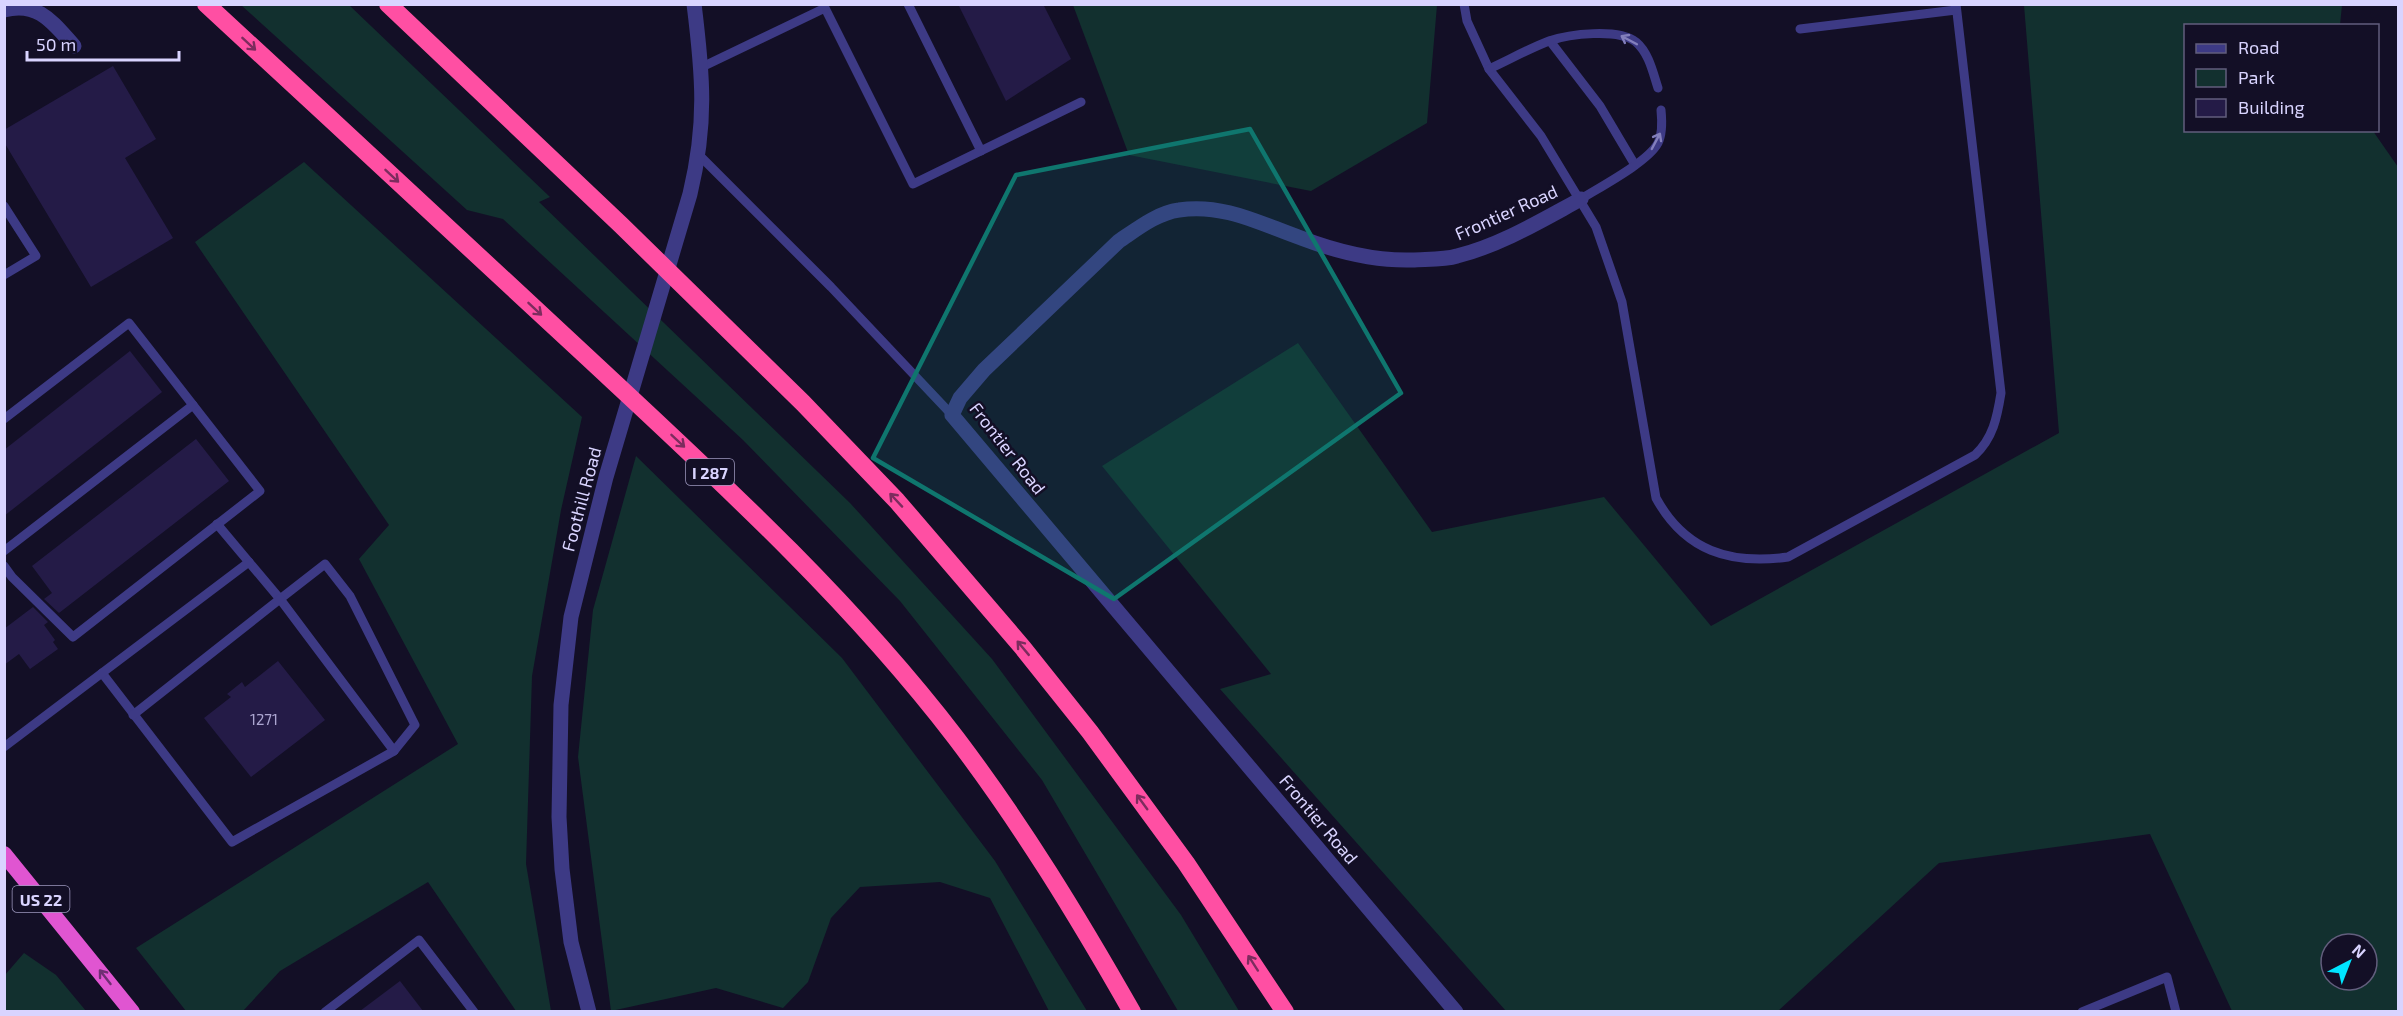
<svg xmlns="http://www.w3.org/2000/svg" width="2403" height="1016" font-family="'Exo 2',sans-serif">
<rect width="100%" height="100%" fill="#130f26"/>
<g fill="#12302f" fill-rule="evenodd">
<polygon points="241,5 349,5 550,197 539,202 850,503 992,659 1181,915 1239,1011 1178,1011 1042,780 900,601 743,440 503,219 467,210"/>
<polygon points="1073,5 1437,5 1427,123 1311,191 1129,155"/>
<path d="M2024,5H2342L2340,25L2186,26V130L2373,131L2398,167V1011H2232L2150,834L1939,863L1778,1011H1506L1220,689L1271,674L1102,466L1298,343L1432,532L1604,497L1711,626L2059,433ZM2331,944H2367V980H2331Z"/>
<polygon points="304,162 582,417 561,510 532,676 526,864 551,1011 516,1011 428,882 280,971 243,1011 186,1011 136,948 458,744 359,559 389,525 195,242"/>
<polygon points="636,456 842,658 995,861 1087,1011 1049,1011 990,898 940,882 860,887 831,918 808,982 783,1008 716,988 611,1011 578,757 593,610"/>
<polygon points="24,953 56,975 86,1011 5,1011 5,975"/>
</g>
<g fill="#241b47">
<polygon points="958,4 1043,4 1071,59 1006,101"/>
<polygon points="113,66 156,139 125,158 173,238 91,287 4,142 4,130"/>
<polygon points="130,351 162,392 4,516 4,450"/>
<polygon points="196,439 229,481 59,613 44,599 52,593 32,566"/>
<polygon points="33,607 48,622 44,625 55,640 53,642 58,649 30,669 19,654 4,665 4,629"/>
<polygon points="278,661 325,720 251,777 204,718 231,697 227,694 242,682 245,687"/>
<polygon points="400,981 423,1011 360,1011"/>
</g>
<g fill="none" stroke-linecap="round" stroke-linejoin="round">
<g stroke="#3d3a85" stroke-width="9">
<polyline points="908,4 981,151"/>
<path d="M1464,4L1467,21L1489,69L1541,136L1596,227L1622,302L1656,498C1685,551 1730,565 1788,557L1975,455C1993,438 1997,418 2001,393L1956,4"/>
<polyline points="1800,29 1956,10"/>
<polyline points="1550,41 1600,106 1635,165"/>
<polyline points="702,67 825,8 913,184 1081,102"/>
<path d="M1489,69C1509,60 1528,49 1549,41C1569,34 1618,28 1636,42C1649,53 1653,73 1658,88"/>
<polyline points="699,155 831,287 952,415"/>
<path d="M1581,199C1600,187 1648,162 1658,143C1663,133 1662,120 1661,110"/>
<polyline points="4,206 36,256 4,275"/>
<polyline points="4,419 129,323 260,491 73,637 12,577 4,566"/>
<polyline points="4,551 193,405"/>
<polyline points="102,673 232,842 394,751 415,725 350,596 325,564 280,599 217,524"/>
<polyline points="133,715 280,599 394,751"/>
<polyline points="4,747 249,562"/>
<polyline points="325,1012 419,940 474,1012"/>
<polyline points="2082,1012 2167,977 2176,1012"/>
</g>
<g stroke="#3d3a85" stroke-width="15">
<path d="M4,10C39,1 53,23 74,46"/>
<path d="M1456,1012L952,415L960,398L984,370L1119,241C1137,229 1157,213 1179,210C1223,203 1261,224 1301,238C1335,251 1376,261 1412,260C1426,259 1444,260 1457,256C1501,245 1542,220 1581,199"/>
</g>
<path stroke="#3d3a85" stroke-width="15" d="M589,1012L571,942L562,869L559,817L561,705L571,617L606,477L690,194C707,123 703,76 694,4"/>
<polyline stroke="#e055d1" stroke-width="16" points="4,854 132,1012"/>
<g stroke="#ff4fa3" stroke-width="18">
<path d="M206,4C333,121 460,239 586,356C716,477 848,597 956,738C1022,825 1078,917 1132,1012"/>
<polyline points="388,4 621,225 803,403 897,501 1023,648 1090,732 1186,863 1285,1012"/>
</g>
</g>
<defs><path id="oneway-shaft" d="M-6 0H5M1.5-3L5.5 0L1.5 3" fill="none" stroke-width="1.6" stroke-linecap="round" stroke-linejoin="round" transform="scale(1.5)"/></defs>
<g stroke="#837fbc">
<use href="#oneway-shaft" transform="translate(1629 40) rotate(-152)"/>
<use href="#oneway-shaft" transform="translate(1656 141) rotate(-62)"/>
</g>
<g stroke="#7d2c5e">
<use href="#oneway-shaft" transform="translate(249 44) rotate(43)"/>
<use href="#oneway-shaft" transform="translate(392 176) rotate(43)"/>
<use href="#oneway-shaft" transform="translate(535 309) rotate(43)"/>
<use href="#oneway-shaft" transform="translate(678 441) rotate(43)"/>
<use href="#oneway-shaft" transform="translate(896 500) rotate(-133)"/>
<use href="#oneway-shaft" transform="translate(1023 648) rotate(-130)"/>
<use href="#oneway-shaft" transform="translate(1142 802) rotate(-126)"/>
<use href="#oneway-shaft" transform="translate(1253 963) rotate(-123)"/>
</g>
<use stroke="#6f2e73" href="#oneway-shaft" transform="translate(105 977) rotate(-128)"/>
<path fill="#0f766e" fill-opacity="0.2" stroke="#0f766e" stroke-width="4.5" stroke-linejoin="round" d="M1250,129L1401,393L1114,599L873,458L1016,175Z"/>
<g text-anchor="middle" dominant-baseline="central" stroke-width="5" stroke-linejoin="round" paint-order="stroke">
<g font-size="15" fill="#aca6d1">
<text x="264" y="719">1271</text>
</g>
<g fill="#130f26" stroke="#9e99be" stroke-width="1.5">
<rect x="686" y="459" width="48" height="26" rx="4.5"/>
<rect x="12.5" y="886" width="57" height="26" rx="4.5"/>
</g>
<g font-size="16" font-weight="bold" fill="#d9d4ff">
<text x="710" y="472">I 287</text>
<text x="41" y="899">US 22</text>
</g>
<g font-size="18" fill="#d9d4ff" stroke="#130f26">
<text transform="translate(1506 212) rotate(-24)">Frontier Road</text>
<text transform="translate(1008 448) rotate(52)">Frontier Road</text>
<text transform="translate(581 499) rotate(-75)">Foothill Road</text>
<text transform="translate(1319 819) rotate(50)">Frontier Road</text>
</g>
</g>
<rect width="2403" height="1016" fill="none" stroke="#d9d4ff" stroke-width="12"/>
<rect x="2184" y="24" width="195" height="108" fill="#130f26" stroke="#625e7d" stroke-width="1.5"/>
<rect x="2196" y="44" width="30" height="9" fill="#3d3a85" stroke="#625e7d" stroke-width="1.5"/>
<text x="2238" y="54" font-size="18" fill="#d9d4ff">Road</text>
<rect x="2196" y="69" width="30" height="18" fill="#12302f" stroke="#625e7d" stroke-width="1.5"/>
<text x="2238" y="84" font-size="18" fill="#d9d4ff">Park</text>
<rect x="2196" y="99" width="30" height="18" fill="#241b47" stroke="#625e7d" stroke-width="1.5"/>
<text x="2238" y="114" font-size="18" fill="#d9d4ff">Building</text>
<g transform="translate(2349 962) rotate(42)"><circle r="28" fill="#130f26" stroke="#625e7d" stroke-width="1.5"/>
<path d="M0-4.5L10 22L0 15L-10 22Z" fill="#00e5ff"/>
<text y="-9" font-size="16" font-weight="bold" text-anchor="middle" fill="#d9d4ff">N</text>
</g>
<path d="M27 51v9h152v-9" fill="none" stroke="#d9d4ff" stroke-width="3"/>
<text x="36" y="51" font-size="18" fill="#d9d4ff" stroke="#130f26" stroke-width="4.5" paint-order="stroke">50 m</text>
</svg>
